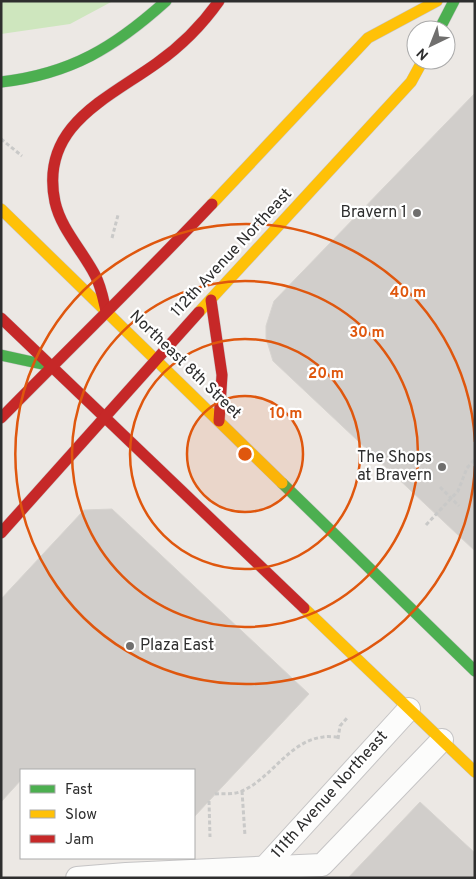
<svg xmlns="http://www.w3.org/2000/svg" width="476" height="879" font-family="Overpass,sans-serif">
<rect width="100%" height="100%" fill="#ece8e4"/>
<polygon fill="#cee6be" points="1,1 113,1 70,24 1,34"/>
<g fill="#d1cecb" stroke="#d7d4d0">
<polygon points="475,93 475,551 273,361 266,338 266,326 274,301"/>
<polygon points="112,509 309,694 194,817 194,770 21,770 21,780 1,802 1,599 84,510"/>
<polygon points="420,802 475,853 475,878 348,878"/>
</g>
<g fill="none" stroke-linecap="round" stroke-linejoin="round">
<g stroke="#c5c4c5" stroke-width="24">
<g id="lane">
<polyline points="264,868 409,709"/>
<polyline points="77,878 126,874 322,865 442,740"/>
</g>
</g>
<g stroke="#c5c4c5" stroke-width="12">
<g id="fast">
<polyline points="439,30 454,1"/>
<path d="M1,82C71,74 115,47 166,1"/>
<polyline points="1,355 51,366"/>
<polyline points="282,483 475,671"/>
</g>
</g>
<g stroke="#c5c4c5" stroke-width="12">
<g id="slow">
<polyline points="212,204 368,38 437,1"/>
<polyline points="1,209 282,483"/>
<polyline points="199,312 411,82 423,60"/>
<polyline points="304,608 475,772"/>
</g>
</g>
<g stroke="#c5c4c5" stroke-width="12">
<g id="jam">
<polyline points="211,300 222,375 219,421"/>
<path d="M106,311C103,298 101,286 95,275C82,250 61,229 55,202C39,126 107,99 157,63C181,46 202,25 219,1"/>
<polyline points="1,318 304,608"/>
<path d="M1,418C71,347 143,277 212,204"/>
<polyline points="1,533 199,312"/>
</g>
</g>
<g stroke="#c9c9c8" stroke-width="3" stroke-dasharray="4 2.5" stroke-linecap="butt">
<polyline points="1,139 22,156"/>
<polyline points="112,238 118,215"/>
<polyline points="440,487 459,506"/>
<polyline points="426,525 458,491 467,468 475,459"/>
<polyline points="338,739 340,726 347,718"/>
<polyline points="242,791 245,836"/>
<path d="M215,794C224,793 234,795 242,791C272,778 289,741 323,737C328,736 334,737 338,737"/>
<polyline points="209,801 210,837"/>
</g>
<use href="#lane" stroke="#fcfcfb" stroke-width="22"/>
<use href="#fast" stroke="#4caf50" stroke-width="11"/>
<use href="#slow" stroke="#ffc107" stroke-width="11"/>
<use href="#jam" stroke="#c62828" stroke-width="11"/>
</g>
<circle cx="245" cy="454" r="58" fill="#df570e" fill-opacity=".12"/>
<g fill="none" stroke="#df570e" stroke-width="2.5">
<circle cx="245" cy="454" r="58"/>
<circle cx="245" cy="454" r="115"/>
<circle cx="245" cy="454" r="173"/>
<path d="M475 466A230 230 0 1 1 475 442"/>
</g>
<g fill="#706f6e" stroke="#fff" stroke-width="2">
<circle cx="417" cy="213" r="5"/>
<circle cx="442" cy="467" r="5"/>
<circle cx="130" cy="646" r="5"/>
</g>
<g text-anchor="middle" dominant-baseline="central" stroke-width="4.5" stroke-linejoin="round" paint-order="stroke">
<g font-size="16" fill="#2e2e2e" stroke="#fff" text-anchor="end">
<text x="407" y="213">Bravern 1</text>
<text x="432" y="458">The Shops<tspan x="432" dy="18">at Bravern</tspan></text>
<text x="140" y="646" text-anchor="start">Plaza East</text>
</g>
<g font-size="16" fill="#2e2e2e" stroke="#fff">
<text transform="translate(232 253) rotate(-47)">112th Avenue Northeast</text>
<text transform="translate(185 365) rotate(44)">Northeast 8th Street</text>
<text transform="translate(330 795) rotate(-48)">111th Avenue Northeast</text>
</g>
</g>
<circle cx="245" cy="454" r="8" fill="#df570e" stroke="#fff" stroke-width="2.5"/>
<g font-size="15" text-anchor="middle" font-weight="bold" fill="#df570e" stroke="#fff" stroke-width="4.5" stroke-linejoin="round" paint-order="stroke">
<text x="408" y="297">40 m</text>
<text x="367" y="337">30 m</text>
<text x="326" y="378">20 m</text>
<text x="286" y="418">10 m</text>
</g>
<rect width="476" height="879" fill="none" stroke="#2e2e2e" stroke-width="5"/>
<rect x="20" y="769" width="175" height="90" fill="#ffffff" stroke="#ababab"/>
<rect x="30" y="785" width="25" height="8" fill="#4caf50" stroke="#ababab"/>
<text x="65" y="794" font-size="15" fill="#2e2e2e">Fast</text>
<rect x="30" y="810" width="25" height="8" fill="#ffc107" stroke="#ababab"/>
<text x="65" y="819" font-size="15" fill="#2e2e2e">Slow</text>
<rect x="30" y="835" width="25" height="8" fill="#c62828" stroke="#ababab"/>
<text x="65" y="844" font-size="15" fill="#2e2e2e">Jam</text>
<g transform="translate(431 45) rotate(223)"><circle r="24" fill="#ffffff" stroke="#ababab"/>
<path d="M0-4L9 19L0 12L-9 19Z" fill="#706f6e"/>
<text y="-8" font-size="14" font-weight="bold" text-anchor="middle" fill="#2e2e2e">N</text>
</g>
</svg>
